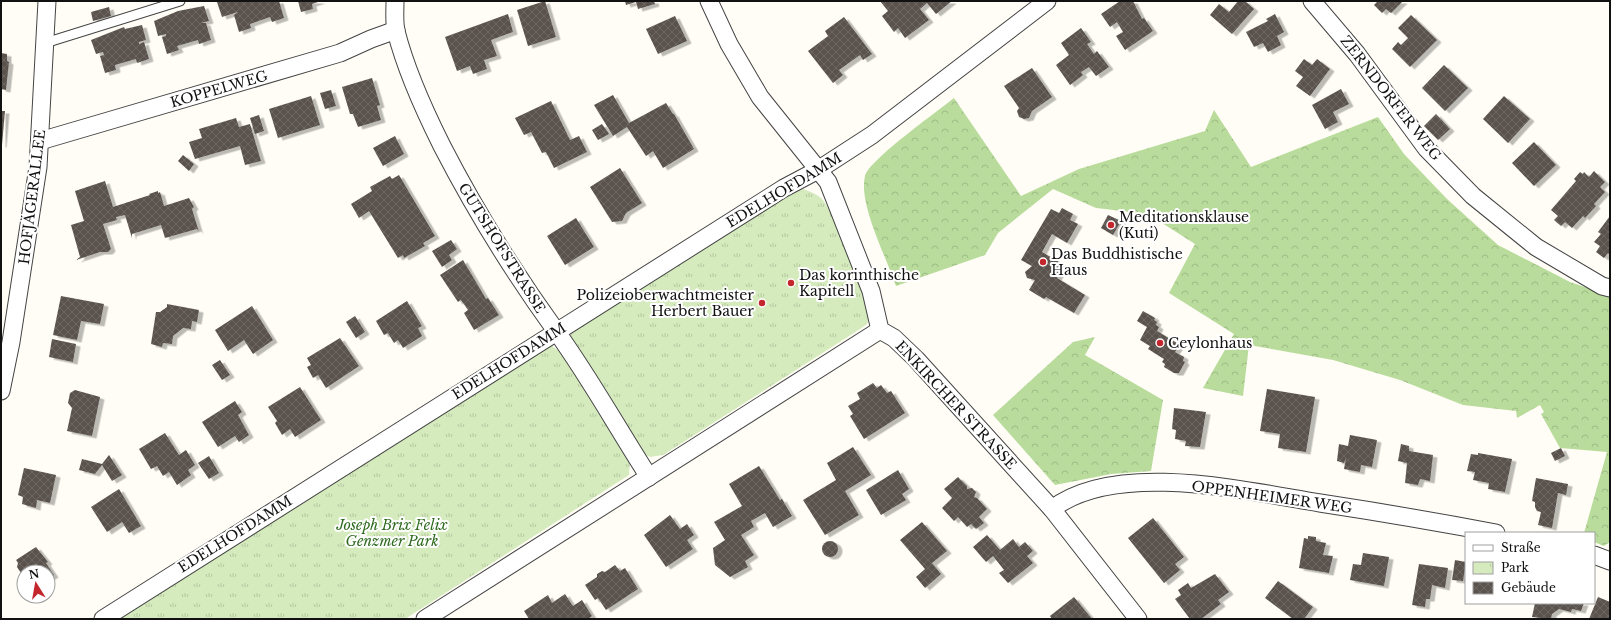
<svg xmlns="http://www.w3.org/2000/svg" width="1611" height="620" font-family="'Libre Baskerville',serif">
<defs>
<pattern id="forest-crowns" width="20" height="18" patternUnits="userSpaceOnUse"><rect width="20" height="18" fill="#b9dc9c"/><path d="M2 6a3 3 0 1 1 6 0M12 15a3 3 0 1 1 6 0" fill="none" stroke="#9ebc85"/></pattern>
<pattern id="park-tufts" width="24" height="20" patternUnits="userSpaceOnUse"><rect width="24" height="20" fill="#d5ebbd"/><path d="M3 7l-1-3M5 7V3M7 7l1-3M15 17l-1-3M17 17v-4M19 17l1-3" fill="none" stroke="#b6c8a1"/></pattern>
<pattern id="building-cross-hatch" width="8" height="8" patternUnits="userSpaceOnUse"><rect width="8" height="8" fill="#5a524d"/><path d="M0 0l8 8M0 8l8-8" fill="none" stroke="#6d6662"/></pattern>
<filter id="shadow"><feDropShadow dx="4.5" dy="2.5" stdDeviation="0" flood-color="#0004"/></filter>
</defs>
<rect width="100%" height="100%" fill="#fffdf5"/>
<g fill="url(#forest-crowns)">
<path d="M954,98L1021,196L1079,169L1205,131L1214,110L1251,167L1378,117L1404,154L1447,199L1498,245L1570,282L1599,292L1610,294V542L1604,546L1594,542V533H1584L1607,452L1560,448L1541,414L1544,412L1540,405L1517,418L1516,411L1463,405L1400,380L1333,360L1249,345L1243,396L1203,388L1234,334L1169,293L1195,244L1148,214L1096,208L1053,189L998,233L985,255L896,286C887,258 858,204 865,176C869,160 938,111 954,98Z"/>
<polygon points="1095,337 1085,355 1163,400 1151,471 1111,474 1055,485 993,415 1073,342"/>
</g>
<g fill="url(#park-tufts)">
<path d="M803,189C809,191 817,194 822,199C834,212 869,300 869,318C869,323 865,326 860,329L663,455L650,457L644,454L572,341L571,333L573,328L794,190Z"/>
<polygon points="551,345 560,352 627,456 630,462 629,475 405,619 109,619"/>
</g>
<g fill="url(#building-cross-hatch)" filter="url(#shadow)">
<polygon points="273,1 279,1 284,18 272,22 270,17 250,24 251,28 239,32 234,15 238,12 222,17 217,2"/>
<polygon points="298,1 321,1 312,4 313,9 301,12"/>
<polygon points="545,1 556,37 528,46 517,10"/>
<polygon points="625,1 654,1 655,4 638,9 636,2 626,5"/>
<polygon points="880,1 952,1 936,14 927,3 920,9 929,20 905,38 898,28 894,32 882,16 888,11"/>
<polygon points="1120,1 1133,1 1142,19 1144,18 1153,31 1125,50 1116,36 1123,32 1117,22 1110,27 1101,14"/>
<polygon points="1238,1 1245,1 1254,9 1232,34 1210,15 1219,4 1229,12"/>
<polygon points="1378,1 1403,1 1391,13 1386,9 1382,13 1374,5"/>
<polygon points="204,6 209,21 201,23 206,23 211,40 199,44 198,40 177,46 179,50 167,54 162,37 166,36 166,34 158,36 154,21 178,11"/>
<polygon points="109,7 111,16 93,21 91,12"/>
<polygon points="508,14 513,32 491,40 497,56 484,60 487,69 473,74 470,66 457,71 445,37"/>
<polygon points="1275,14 1284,32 1277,36 1281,45 1268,52 1263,43 1254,47 1246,32 1268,21 1266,19"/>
<polygon points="1411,15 1437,40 1410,67 1392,49 1398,42 1401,45 1408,38 1398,28"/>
<polygon points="675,16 687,41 658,54 646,29"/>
<polygon points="844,17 872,54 863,60 860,55 839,70 843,75 833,83 808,51 828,36 825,31"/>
<polygon points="142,25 146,40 139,42 139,44 144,42 149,59 137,63 136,59 115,65 116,70 105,73 100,56 104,55 103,52 96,54 91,40 124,27 125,29"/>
<polygon points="1081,28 1091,42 1087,44 1094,54 1097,51 1109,67 1096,76 1089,67 1081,72 1083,75 1070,85 1056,65 1069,55 1061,43"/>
<polygon points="1,53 7,54 7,61 9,62 6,90 1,89"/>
<polygon points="1304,59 1312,65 1317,59 1330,69 1310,96 1296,86 1303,77 1295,71"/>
<polygon points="1444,65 1468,88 1445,111 1422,88"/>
<polygon points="1032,68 1052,97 1032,111 1029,118 1024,119 1019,117 1017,111 1019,108 1004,86"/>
<polygon points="372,78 380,105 377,106 381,120 358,127 353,114 350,114 342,87"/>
<polygon points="1341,89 1349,104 1333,112 1338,122 1325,129 1312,105"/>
<polygon points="331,90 336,106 325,109 320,93"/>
<polygon points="613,95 629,123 666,103 673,114 674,114 694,149 663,168 653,151 646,156 627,127 613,136 594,105"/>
<polygon points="311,96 320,125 278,138 269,109"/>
<polygon points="1504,96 1530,119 1508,143 1483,119"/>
<polygon points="551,101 570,140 579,136 587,152 554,168 546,152 542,153 531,132 524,135 515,118"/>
<polygon points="1,111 5,111 2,145 1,145"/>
<polygon points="1436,114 1450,129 1438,140 1424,126"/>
<polygon points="259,115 264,131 255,134 250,118"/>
<polygon points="236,118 239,127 250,124 261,161 245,165 240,146 195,159 189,142 202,138 199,129"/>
<polygon points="602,124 609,134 598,140 592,130"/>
<polygon points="395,136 404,154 383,166 373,148"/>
<polygon points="1534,142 1556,165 1534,186 1512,163"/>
<polygon points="183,155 194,164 189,171 178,161"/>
<polygon points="620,168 642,203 626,213 622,221 612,222 590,187"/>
<polygon points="1594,171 1605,182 1600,187 1605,192 1594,204 1596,206 1585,218 1583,216 1572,228 1565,222 1561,226 1554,220 1558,216 1551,210 1576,181 1574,179 1580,172 1583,174 1584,172 1589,177"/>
<polygon points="399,175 435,236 423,243 425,246 404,258 403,255 398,258 369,211 359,218 351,204 372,191 370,187 390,176 392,179"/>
<polygon points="105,181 113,207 150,195 149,194 158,191 158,193 160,192 164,206 189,198 194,207 192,209 199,232 197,229 165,238 161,225 132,234 132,238 125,215 116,217 117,220 103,224 111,249 108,252 100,252 76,260 80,257 71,225 84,221 75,191"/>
<polygon points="1062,208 1073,214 1070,220 1078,224 1067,243 1052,234 1042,252 1064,265 1057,278 1085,295 1074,313 1046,297 1044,299 1029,290 1035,280 1027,278 1025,272 1032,266 1021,260 1051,209 1059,213"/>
<polygon points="1108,215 1121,221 1113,235 1101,228"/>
<polygon points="1610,216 1610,255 1608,253 1604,258 1596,252 1600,246 1594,242 1601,234 1598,232"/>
<polygon points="576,218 594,247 565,265 547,236"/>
<polygon points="451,240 457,249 449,255 452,260 442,267 432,251"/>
<polygon points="463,260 486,299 488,298 499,315 474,330 464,313 468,310 461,300 458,302 440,275"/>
<polygon points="61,296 104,304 100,324 81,321 77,340 53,335"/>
<polygon points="407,301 422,326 418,328 422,336 403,348 398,340 394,343 388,333 384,335 376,321"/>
<polygon points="167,304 199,310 197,322 192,321 191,329 183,328 173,336 172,344 163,343 162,347 151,344 156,312 160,312 167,307"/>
<polygon points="252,306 273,340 253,354 244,340 228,351 215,330"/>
<polygon points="1143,311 1155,318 1154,320 1157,322 1156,325 1159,327 1157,331 1180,345 1175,352 1184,357 1183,361 1185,362 1179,373 1174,373 1164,367 1165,364 1162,362 1164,359 1148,349 1150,346 1140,340 1147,327 1137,321"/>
<polygon points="355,316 365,332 356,338 346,322"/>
<polygon points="340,338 359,366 326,388 318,375 313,378 307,367 311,365 307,358"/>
<polygon points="52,339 76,344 73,362 49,357"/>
<polygon points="220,360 230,375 222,380 212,365"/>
<polygon points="873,383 877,388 881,385 887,393 891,391 905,413 864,439 850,416 853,414 848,406 860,399 857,393"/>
<polygon points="300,387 321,420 295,437 290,429 282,435 275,423 277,421 268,407"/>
<polygon points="1267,389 1315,397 1306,452 1278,448 1280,434 1260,431"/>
<polygon points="75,390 100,397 92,436 67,431 72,408 68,403 70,393"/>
<polygon points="235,401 242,412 238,415 249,435 239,442 235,436 218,447 202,422"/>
<polygon points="1174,408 1206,412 1200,447 1185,446 1186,441 1175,439 1176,430 1172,429"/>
<polygon points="165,433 179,455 186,450 195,465 188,470 191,475 177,485 169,472 163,476 157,466 151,469 139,449"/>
<polygon points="1350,435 1377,440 1372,467 1361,465 1360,472 1344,469 1346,458 1344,463 1337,461 1339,444 1348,446"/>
<polygon points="1401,444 1409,446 1409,451 1433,455 1430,481 1420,479 1418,485 1405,483 1407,463 1398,461"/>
<polygon points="853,447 871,475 845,491 859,515 825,535 803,500 836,480 827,463"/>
<polygon points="1561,448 1565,456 1555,461 1551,453"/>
<polygon points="1478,453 1512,459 1505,492 1488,489 1489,483 1473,480 1475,472 1467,471 1471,454 1478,455"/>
<polygon points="109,455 122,475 112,481 102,465 95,474 79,470 82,459 102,464"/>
<polygon points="209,456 219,473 209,479 198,463"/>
<polygon points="759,466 780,500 782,499 792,516 773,527 765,513 751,521 754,527 741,535 754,555 745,561 748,567 730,577 715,565 713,548 725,540 714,522 742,506 729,484"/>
<polygon points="24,468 56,475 50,503 37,500 36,508 22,504 23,497 18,495"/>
<polygon points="898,470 909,489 902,494 906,500 881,515 866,490"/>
<polygon points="958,477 967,486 967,489 972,488 976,492 974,497 977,498 987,509 979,517 984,523 976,529 971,524 967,527 958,517 954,521 942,508 952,498 944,489"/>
<polygon points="1536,478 1568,484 1566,495 1558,493 1552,528 1538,525 1541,512 1537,511 1535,507 1535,502 1532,501"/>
<polygon points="119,489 141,526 129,533 122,522 107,532 91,507"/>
<polygon points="670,515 680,529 687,524 694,535 687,540 693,549 666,567 644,535"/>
<polygon points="1153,518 1184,557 1175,564 1180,570 1164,583 1128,538"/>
<polygon points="922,522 947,551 932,563 941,574 925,588 916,577 925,569 900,540"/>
<polygon points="987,535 1000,550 1013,539 1019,547 1025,542 1033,551 1027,556 1033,563 1008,583 999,573 1004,570 993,556 986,562 973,547"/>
<polygon points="1308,536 1316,537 1316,541 1326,543 1323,555 1333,556 1329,573 1299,568 1304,538 1308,539"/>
<circle cx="830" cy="549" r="8"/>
<polygon points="36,547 48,562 46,563 54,575 48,579 48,572 21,573 17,567 18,563 16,560"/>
<polygon points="1363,553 1389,557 1384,586 1350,580 1353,564 1361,565"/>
<polygon points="1455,560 1466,562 1463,581 1452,580"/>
<polygon points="1419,564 1448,568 1445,588 1432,585 1430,599 1426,599 1425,607 1412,605"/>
<polygon points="615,565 620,571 625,568 638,589 606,610 598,598 595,600 585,585 597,577 597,574 602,571 605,572"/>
<polygon points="1215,574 1229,592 1218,600 1221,604 1201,619 1190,619 1175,599 1181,595 1178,590 1188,583 1191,588"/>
<polygon points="1278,581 1313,607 1304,619 1293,619 1265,598"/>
<polygon points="565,594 573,606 582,600 592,616 588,619 529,619 524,611 548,595 552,603"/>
<polygon points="1074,597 1092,619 1052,619 1050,616"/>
<polygon points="1598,597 1610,602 1610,619 1589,619"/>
<polygon points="1535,603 1584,603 1581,611 1572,609 1571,612 1559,609 1552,614 1551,619 1532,617"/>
</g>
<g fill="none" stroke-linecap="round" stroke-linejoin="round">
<g stroke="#444" stroke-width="11">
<polyline id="lane" points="45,43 180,1"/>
</g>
<g stroke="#444" stroke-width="19">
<g id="street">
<path d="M395,1C395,11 394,22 396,31C406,71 424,110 442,146C475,210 514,273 556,331C590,378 618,429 649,477"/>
<polyline points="709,1 729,44 760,97 828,182 871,291 880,330 894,338 916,359 1052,509 1138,619"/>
<polyline points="1312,1 1357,54 1426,148 1473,196 1536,247 1602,286 1610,288"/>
<polyline points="40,141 340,53 371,39 396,30"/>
<polyline points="1,391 11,342 38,167 47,1"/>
<path d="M1052,509C1116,460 1246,491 1320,503C1379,512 1438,522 1496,533"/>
<polyline points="1594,555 1610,561"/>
<polyline points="103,619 784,188 818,170 872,135 1047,1"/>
<polyline points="425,619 880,330"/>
</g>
</g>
<use href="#lane" stroke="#fff" stroke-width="9"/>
<use href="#street" stroke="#fff" stroke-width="17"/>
</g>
<g fill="#c4262e" stroke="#fff" stroke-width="1.5">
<circle cx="1111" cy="225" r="4"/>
<circle cx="1043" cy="262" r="4"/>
<circle cx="791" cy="283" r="4"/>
<circle cx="762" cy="303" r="4"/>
<circle cx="1160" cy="343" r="4"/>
</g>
<g text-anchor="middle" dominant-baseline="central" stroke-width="4" stroke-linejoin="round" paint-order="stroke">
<g font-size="14" fill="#111" stroke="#fff">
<text transform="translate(219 89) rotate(-16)">KOPPELWEG</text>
<text transform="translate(1391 98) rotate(52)">ZERNDORFER WEG</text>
<text transform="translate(784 190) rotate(-31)">EDELHOFDAMM</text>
<text transform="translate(32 197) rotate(-83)">HOFJÄGERALLEE</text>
<text transform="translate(502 248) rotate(58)">GUTSHOFSTRASSE</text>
<text transform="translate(509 361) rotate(-32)">EDELHOFDAMM</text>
<text transform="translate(956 405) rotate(47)">ENKIRCHER STRASSE</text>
<text transform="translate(1272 497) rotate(8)">OPPENHEIMER WEG</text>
<text transform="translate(235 534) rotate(-32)">EDELHOFDAMM</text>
</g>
<g font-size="14" fill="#111" stroke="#fff" text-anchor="start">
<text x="1119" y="217">Meditationsklause<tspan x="1119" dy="16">(Kuti)</tspan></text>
<text x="1051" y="254">Das Buddhistische<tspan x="1051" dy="16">Haus</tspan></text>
<text x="799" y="275">Das korinthische<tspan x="799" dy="16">Kapitell</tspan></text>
<text x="754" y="295" text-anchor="end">Polizeioberwachtmeister<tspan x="754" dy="16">Herbert Bauer</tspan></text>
<text x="1168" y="343">Ceylonhaus</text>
</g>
<g font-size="14" font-style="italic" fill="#2f6b1f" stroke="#fff">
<text x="392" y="525">Joseph Brix Felix<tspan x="392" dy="16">Genzmer Park</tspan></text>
</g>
</g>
<rect width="1611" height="620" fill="none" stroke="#111111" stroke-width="4"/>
<rect x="1465" y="532" width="130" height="72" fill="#ffffff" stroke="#a0a0a0"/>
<rect x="1473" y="545" width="20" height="6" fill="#ffffff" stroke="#a0a0a0"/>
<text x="1501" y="552" font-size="12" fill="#111111">Straße</text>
<rect x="1473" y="562" width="20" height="12" fill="url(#park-tufts)" stroke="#a0a0a0"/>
<text x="1501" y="572" font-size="12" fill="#111111">Park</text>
<rect x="1473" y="582" width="20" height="12" fill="url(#building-cross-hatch)" stroke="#a0a0a0"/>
<text x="1501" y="592" font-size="12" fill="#111111">Gebäude</text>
<g transform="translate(36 584) rotate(349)"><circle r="19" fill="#ffffff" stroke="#a0a0a0"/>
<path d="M0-3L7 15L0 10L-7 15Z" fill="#c4262e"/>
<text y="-6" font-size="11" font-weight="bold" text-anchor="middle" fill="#111111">N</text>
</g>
</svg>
